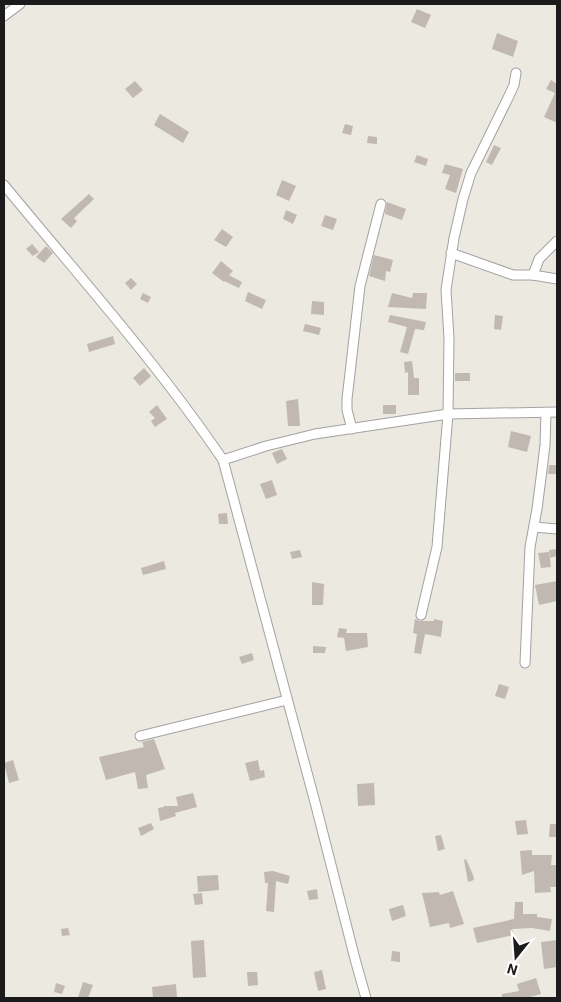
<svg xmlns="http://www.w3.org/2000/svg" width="561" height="1002" font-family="Roboto,sans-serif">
<rect width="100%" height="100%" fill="#ece9e1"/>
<g fill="#c0b8b1">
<polygon points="417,9 431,15 425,28 411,22"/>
<polygon points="497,33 518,41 513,57 492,49"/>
<polygon points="551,80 557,84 557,123 544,117 555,93 546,89"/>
<polygon points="135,81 143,90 133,98 125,89"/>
<polygon points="160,114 189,132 183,143 154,125"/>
<polygon points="345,124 353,126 351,135 342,133"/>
<polygon points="368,136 377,137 377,144 367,143"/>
<polygon points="494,145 501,148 492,165 486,162"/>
<polygon points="417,155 428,159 426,166 414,162"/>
<polygon points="445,164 463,169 456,193 445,189 450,175 442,173"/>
<polygon points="282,180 296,186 289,201 276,195"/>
<polygon points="89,194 94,199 74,218 77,221 71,228 61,219"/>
<polygon points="387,202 406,209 402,220 385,214"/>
<polygon points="286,210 297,215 293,224 283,219"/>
<polygon points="325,215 337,219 333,230 321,226"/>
<polygon points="222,229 233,237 226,247 214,240"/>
<polygon points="32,244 39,252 33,256 26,249"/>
<polygon points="46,246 53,253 44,263 36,257"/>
<polygon points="374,255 393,260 390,272 386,271 385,281 369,276"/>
<polygon points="221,261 233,271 229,275 242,282 239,288 224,281 224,282 212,273"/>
<polygon points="131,278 137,284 131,290 125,283"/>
<polygon points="248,292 266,300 262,309 245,301"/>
<polygon points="143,293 151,297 148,303 140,299"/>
<polygon points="392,293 412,298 413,293 427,293 426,309 388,307"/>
<polygon points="312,301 324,302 324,315 311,314"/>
<polygon points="390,315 426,322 424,330 415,329 408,354 400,352 407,327 388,322"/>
<polygon points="495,315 503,316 501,330 494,329"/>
<polygon points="305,324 321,328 319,335 303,331"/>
<polygon points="113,336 115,344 89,352 87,344"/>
<polygon points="412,361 414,378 419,378 419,395 408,395 408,372 405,373 404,362"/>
<polygon points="144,368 151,376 140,386 133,378"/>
<rect x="455" y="373" width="15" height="8"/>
<polygon points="298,399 300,426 288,426 286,401"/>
<polygon points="157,405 167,419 155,427 151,421 155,418 149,412"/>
<rect x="383" y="405" width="13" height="9"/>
<polygon points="511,431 531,436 527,452 508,447"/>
<polygon points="282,449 287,459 277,464 272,453"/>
<polygon points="549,465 557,465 557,474 548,474"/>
<polygon points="272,480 277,495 266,499 260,484"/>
<polygon points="227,513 228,524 219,524 218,514"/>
<polygon points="557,549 557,556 550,558 549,550"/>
<polygon points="300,550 302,557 292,559 290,552"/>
<polygon points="549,552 551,567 541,568 538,553"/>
<polygon points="164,561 166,569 143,575 141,568"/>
<polygon points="557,581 557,601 539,605 535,585"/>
<polygon points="312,582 324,584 323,605 312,605"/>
<polygon points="415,619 420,621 434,621 434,619 443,621 441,637 425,634 421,654 414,653 417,634 413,633"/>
<polygon points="339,628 347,629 346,633 367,633 368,647 346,651 344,638 337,637"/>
<polygon points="313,646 326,647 325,653 313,653"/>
<polygon points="252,653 254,660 242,664 239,657"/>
<polygon points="499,684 509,687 505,699 495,696"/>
<polygon points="154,739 165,769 146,775 148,788 138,789 135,772 106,780 99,757 144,747 142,742"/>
<polygon points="13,760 19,780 9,783 4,763"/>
<polygon points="258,760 260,771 264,770 265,777 250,781 245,763"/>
<polygon points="374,783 375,805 358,806 357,784"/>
<polygon points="193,793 197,807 175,813 176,816 160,821 158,808 164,807 164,806 178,806 176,797"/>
<polygon points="526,820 528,834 517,835 515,821"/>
<polygon points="151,823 154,829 141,836 138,828"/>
<polygon points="550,824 557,824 557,837 549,837"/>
<polygon points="441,835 445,849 438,851 435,836"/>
<polygon points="532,850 532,855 552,855 551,865 557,865 557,887 550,887 551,892 535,893 534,871 522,875 520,851"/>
<polygon points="466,859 473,875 474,880 468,882 464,860"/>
<polygon points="273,871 290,876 288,884 276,881 274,912 266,911 268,883 265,883 264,872"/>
<polygon points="218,875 219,890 198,892 197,876"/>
<polygon points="317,889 318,899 309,900 307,891"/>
<polygon points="453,891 464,924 450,928 449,923 430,927 422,893 439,892 440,895"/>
<polygon points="202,893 203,904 195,905 193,894"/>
<polygon points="515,902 523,902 523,914 537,914 537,917 552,919 550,931 532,928 512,929 514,935 477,943 473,928 514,919"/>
<polygon points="403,905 406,916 392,921 389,909"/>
<polygon points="68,928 70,935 62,936 61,929"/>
<polygon points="204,940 206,977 193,978 191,941"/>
<polygon points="557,940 557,967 544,969 541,942"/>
<polygon points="392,951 400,952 400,962 391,961"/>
<polygon points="322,970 326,989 318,991 314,972"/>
<polygon points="247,972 257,972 258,985 248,986"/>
<polygon points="536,978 541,994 526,998 502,998 502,994 519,991 517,984"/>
<polygon points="83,982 93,985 88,998 78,998"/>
<polygon points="56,983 65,986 62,994 54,992"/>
<polygon points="176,984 177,998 153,998 152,987"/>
</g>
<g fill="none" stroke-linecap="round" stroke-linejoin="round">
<g stroke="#a2a2a2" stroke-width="11">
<g id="minor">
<polyline points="4,16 20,4"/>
<path d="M4,185C78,275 158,364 223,460L316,806L355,959L366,998"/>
<polyline points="451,253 513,275 533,275 557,279"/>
<polyline points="533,275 539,259 557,241"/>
<polyline points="352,429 347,410 347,399 360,286 381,204"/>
<polyline points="223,460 266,446 315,434 448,414 557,412"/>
<polyline points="534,527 557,529"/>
<polyline points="421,615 437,547 448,414 449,338 446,290 454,238 463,199 471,173 508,98 514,85 516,73"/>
<polyline points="525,663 530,547 537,509 541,478 545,445 546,413"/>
<polyline points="140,736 287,700"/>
</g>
</g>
<use href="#minor" stroke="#fff" stroke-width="9"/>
</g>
<rect width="561" height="1002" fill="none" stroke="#1b1b1b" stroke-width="10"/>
<g transform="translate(516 957) rotate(197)" stroke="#ffffff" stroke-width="4" paint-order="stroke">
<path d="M0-4L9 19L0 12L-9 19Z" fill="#1b1b1b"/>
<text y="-8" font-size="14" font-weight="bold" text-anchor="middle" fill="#1b1b1b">N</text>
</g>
</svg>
